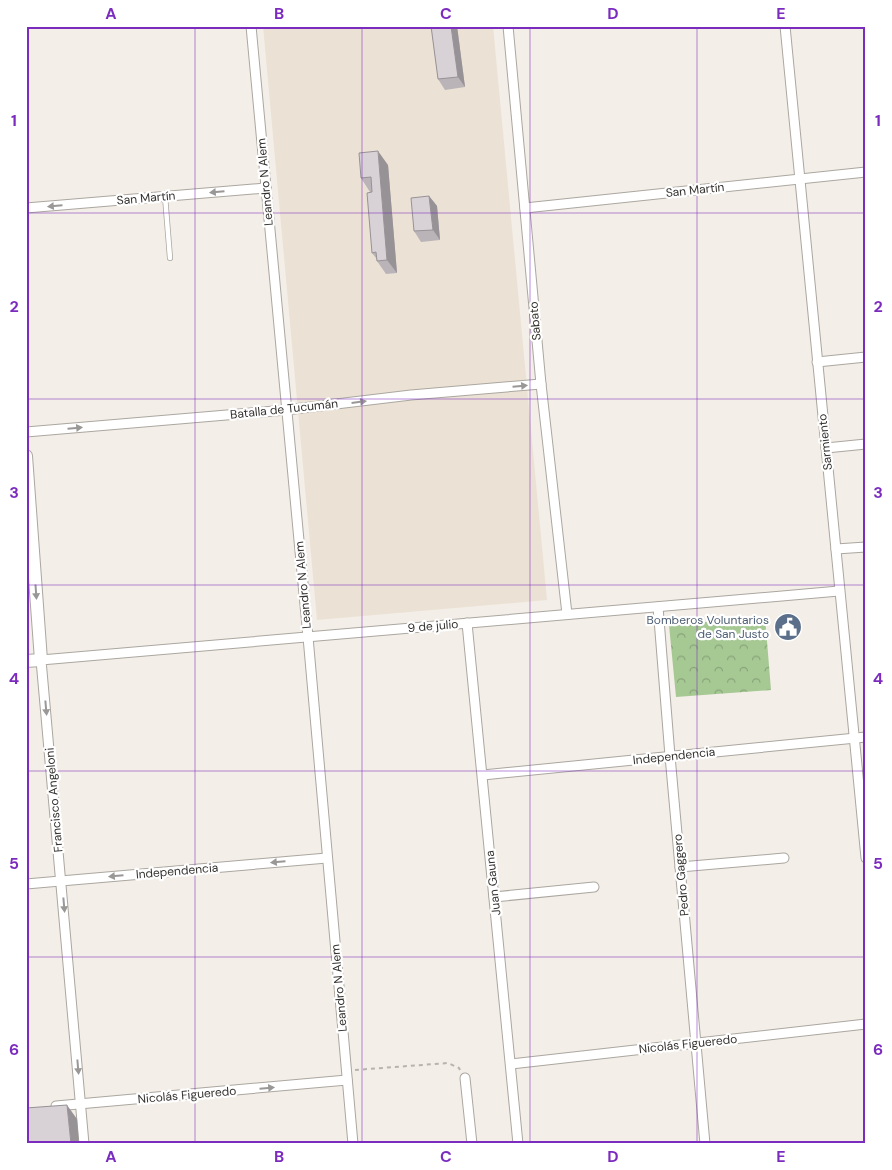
<svg xmlns="http://www.w3.org/2000/svg" width="892" height="1170" font-family="'DM Sans',sans-serif">
<defs>
<pattern id="park-crowns" width="20" height="18" patternUnits="userSpaceOnUse" patternTransform="scale(1.25)"><rect width="20" height="18" fill="#a6c994"/><path d="M2 6a3 3 0 1 1 6 0M12 15a3 3 0 1 1 6 0" fill="none" stroke="#88a479"/></pattern>
</defs>
<rect width="100%" height="100%" fill="#f3eee7"/>
<polygon fill="#ebe2d5" points="263,26 493,26 547,600 317,620"/>
<polygon fill="url(#park-crowns)" points="765,617 771,690 676,697 669,625"/>
<g fill="none" stroke-linecap="round" stroke-linejoin="round">
<g stroke="#aba7a0" stroke-width="6">
<polyline id="service" points="165,196 170,258"/>
</g>
<g stroke="#aba7a0" stroke-width="11">
<g id="minor">
<polyline points="251,26 308,637 353,1144"/>
<polyline points="508,26 541,384 567,614"/>
<polyline points="785,26 866,858"/>
<polyline points="26,208 266,188"/>
<polyline points="525,208 866,172"/>
<polyline points="817,362 866,357"/>
<polyline points="26,432 286,410 411,395 541,384"/>
<polyline points="826,448 866,444"/>
<polyline points="836,549 866,547"/>
<polyline points="658,607 670,756 705,1144"/>
<polyline points="467,623 518,1144"/>
<polyline points="483,775 866,737"/>
<polyline points="680,867 784,858"/>
<polyline points="26,884 327,858"/>
<polyline points="494,897 594,887"/>
<polyline points="511,1064 866,1024"/>
<polyline points="465,1078 472,1144"/>
<polyline points="56,1106 347,1080"/>
<polyline points="84,1144 41,660 839,591"/>
</g>
</g>
<g stroke="#aba7a0" stroke-width="14">
<polyline id="secondary" points="26,456 41,660 26,661"/>
</g>
<polyline stroke="#b7b3ae" stroke-width="2" stroke-dasharray="4 4" stroke-linecap="butt" points="355,1070 448,1063 459,1068 460,1070"/>
<use href="#service" stroke="#fff" stroke-width="4.5"/>
<use href="#minor" stroke="#fff" stroke-width="9"/>
<use href="#secondary" stroke="#fff" stroke-width="12"/>
</g>
<g fill="#bab4b8">
<polygon points="431,26 457,26 465,87 445,90 438,79"/>
<polygon points="388,165 397,273 386,274 377,261 376,258 372,253 372,192 370,192 361,178"/>
<polygon points="429,196 437,206 440,240 421,242 414,231"/>
</g>
<g fill="#979296">
<polygon points="451,26 457,26 465,87 458,77"/>
<polygon points="378,151 388,165 397,273 387,260"/>
<polygon points="429,196 437,206 440,240 433,230"/>
<polygon points="67,1105 77,1119 79,1144 71,1144"/>
</g>
<g fill="#d8d1d6" stroke="#979296">
<polygon points="431,26 451,26 458,77 438,79"/>
<polygon points="378,151 387,260 377,261 376,252 372,253 367,193 372,192 371,177 361,178 359,153"/>
<polygon points="429,196 433,230 414,231 411,198"/>
<polygon points="67,1105 71,1144 26,1144 26,1108"/>
</g>
<defs><path id="oneway-solid" d="M-6-.8H1V-3.2L6.5 0L1 3.2V.8H-6Z" transform="scale(1.25)"/></defs>
<g fill="#9a9897">
<use href="#oneway-solid" transform="translate(217 192) rotate(175)"/>
<use href="#oneway-solid" transform="translate(55 206) rotate(175)"/>
<use href="#oneway-solid" transform="translate(520 386) rotate(-5)"/>
<use href="#oneway-solid" transform="translate(359 402) rotate(-7)"/>
<use href="#oneway-solid" transform="translate(75 428) rotate(-5)"/>
<use href="#oneway-solid" transform="translate(36 592) rotate(86)"/>
<use href="#oneway-solid" transform="translate(46 708) rotate(85)"/>
<use href="#oneway-solid" transform="translate(278 862) rotate(175)"/>
<use href="#oneway-solid" transform="translate(116 876) rotate(175)"/>
<use href="#oneway-solid" transform="translate(64 905) rotate(85)"/>
<use href="#oneway-solid" transform="translate(78 1067) rotate(85)"/>
<use href="#oneway-solid" transform="translate(267 1088) rotate(-5)"/>
</g>
<path fill="none" stroke="#7b2cbf" stroke-width="1" stroke-opacity="0.55" d="M195,26V1144M362,26V1144M530,26V1144M697,26V1144M26,213H866M26,399H866M26,585H866M26,771H866M26,957H866"/>
<defs>
<g id="civic-disc" transform="scale(1.4375)"><circle r="9.5" fill="#5c6f8a" stroke="#fff"/><path d="M-.6-6.5H3V-4.5H.6V-3L4-1V1h2V6H-6V1h2V-1L-.6-3ZM-1.2 2.5V6h2.4V2.5Z" fill="#fff"/></g>
</defs>
<g fill-rule="evenodd">
<use href="#civic-disc" x="788" y="627"/>
</g>
<g text-anchor="middle" dominant-baseline="central" stroke-width="4.5" stroke-linejoin="round" paint-order="stroke">
<g font-size="12" fill="#34322f" stroke="#fff">
<text transform="translate(265 182) rotate(-95)">Leandro N Alem</text>
<text transform="translate(695 190) rotate(-6)">San Martín</text>
<text transform="translate(146 198) rotate(-5)">San Martín</text>
<text transform="translate(535 321) rotate(-95)">Sabato</text>
<text transform="translate(284 409) rotate(-6)">Batalla de Tucumán</text>
<text transform="translate(825 442) rotate(-96)">Sarmiento</text>
<text transform="translate(303 585) rotate(-95)">Leandro N Alem</text>
<text transform="translate(433 626) rotate(-5)">9 de julio</text>
<text transform="translate(674 756) rotate(-6)">Independencia</text>
<text transform="translate(54 800) rotate(-95)">Francisco Angeloni</text>
<text transform="translate(177 871) rotate(-5)">Independencia</text>
<text transform="translate(681 875) rotate(-95)">Pedro Gaggero</text>
<text transform="translate(493 883) rotate(-96)">Juan Gauna</text>
<text transform="translate(339 988) rotate(-95)">Leandro N Alem</text>
<text transform="translate(688 1044) rotate(-6)">Nicolás Figueredo</text>
<text transform="translate(187 1095) rotate(-5)">Nicolás Figueredo</text>
</g>
<g font-size="12" fill="#4e5e75" stroke="#fff" text-anchor="end">
<text x="769" y="620">Bomberos Voluntarios<tspan x="769" dy="14">de San Justo</tspan></text>
</g>
</g>
<rect width="892" height="1170" fill="none" stroke="#ffffff" stroke-width="55"/>
<rect x="28" y="28" width="836" height="1114" fill="none" stroke="#7b2cbf" stroke-width="2"/>
<g font-size="16" text-anchor="middle" font-weight="bold" fill="#7b2cbf">
<text x="111" y="19">A</text>
<text x="279" y="19">B</text>
<text x="446" y="19">C</text>
<text x="613" y="19">D</text>
<text x="781" y="19">E</text>
<text x="14" y="126">1</text>
<text x="878" y="126">1</text>
<text x="14" y="312">2</text>
<text x="878" y="312">2</text>
<text x="14" y="498">3</text>
<text x="878" y="498">3</text>
<text x="14" y="684">4</text>
<text x="878" y="684">4</text>
<text x="14" y="869">5</text>
<text x="878" y="869">5</text>
<text x="14" y="1055">6</text>
<text x="878" y="1055">6</text>
<text x="111" y="1162">A</text>
<text x="279" y="1162">B</text>
<text x="446" y="1162">C</text>
<text x="613" y="1162">D</text>
<text x="781" y="1162">E</text>
</g>
</svg>
